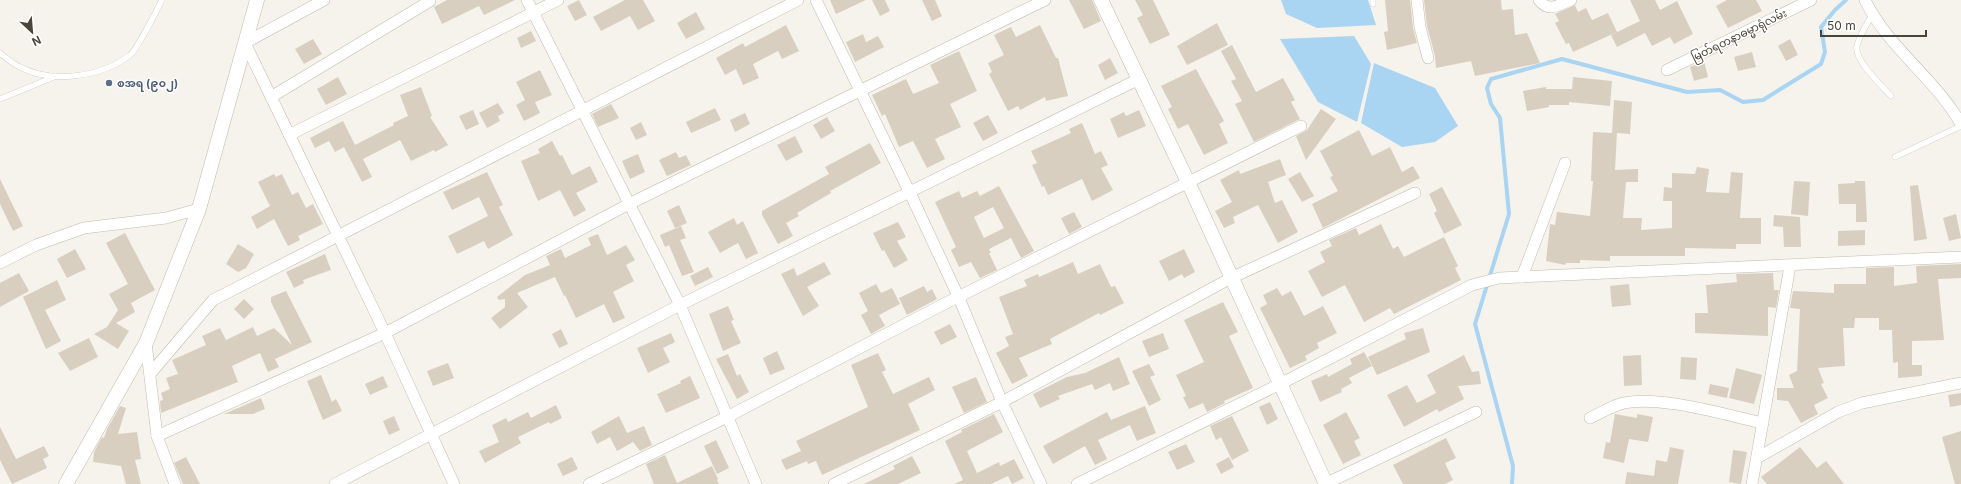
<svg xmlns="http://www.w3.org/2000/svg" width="1961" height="484" font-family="Inter,'Noto Sans Myanmar',sans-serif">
<rect width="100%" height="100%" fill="#f6f3ec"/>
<g fill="#a9d4f2">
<polygon points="1281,0 1368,0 1376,25 1317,28 1286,14"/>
<polygon points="1354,36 1371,64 1357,122 1318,102 1280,39"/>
<polygon points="1374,63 1435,88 1458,126 1435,142 1402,147 1361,123"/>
</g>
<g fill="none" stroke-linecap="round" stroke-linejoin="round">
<polyline stroke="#a9d4f2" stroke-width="4" points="1512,484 1513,466 1475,324 1509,214 1500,118 1491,104 1487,88 1491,79 1562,59 1687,92 1720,90 1743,102 1763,100 1821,64 1825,52 1821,27 1835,10 1846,0"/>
</g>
<g fill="#d8cfc1" fill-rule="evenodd">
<polygon points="447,0 515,0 484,15 479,6 442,24 434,7"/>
<polygon points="579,0 587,15 575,21 567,6"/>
<polygon points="625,0 643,0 655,21 638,30 630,16 601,31 593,17"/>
<polygon points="830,0 866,0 836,14"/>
<polygon points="872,0 885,0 890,11 880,16"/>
<polygon points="922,0 935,0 942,16 932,21"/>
<polygon points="1069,0 1092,0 1101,21 1084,29"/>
<polygon points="1135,0 1153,0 1170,35 1150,44 1137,18 1143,15"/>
<polygon points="1385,0 1410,0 1413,28 1417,43 1387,50 1384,32 1388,31"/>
<polygon points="1424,0 1501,0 1502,10 1513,9 1515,35 1527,33 1540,63 1475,76 1471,61 1436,68 1435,56 1427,26"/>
<polygon points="1630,0 1655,0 1660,10 1677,1 1693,34 1674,44 1670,37 1652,46 1645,33 1617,47 1611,35 1640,21"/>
<polygon points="1727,0 1756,0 1762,11 1728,28 1716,6"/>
<polygon points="1575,5 1578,12 1586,8 1592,20 1608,13 1617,32 1573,52 1569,43 1566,44 1555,23 1559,21 1555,14"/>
<polygon points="696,12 705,29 686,39 677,23"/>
<polygon points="1217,23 1228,45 1187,65 1177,46"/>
<polygon points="786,25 799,51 782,59 778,51 753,64 759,78 743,85 736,69 725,75 716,58 743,43 745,47"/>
<polygon points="1040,25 1056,58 1058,58 1068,96 1046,101 1045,97 1020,110 1018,106 1008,111 989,74 992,72 988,63 1004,55 994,35 1011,27 1016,37"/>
<polygon points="531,31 536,41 521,48 517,38"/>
<polygon points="863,34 866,42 878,36 884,47 855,62 846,42"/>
<polygon points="313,39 322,54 304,64 295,49"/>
<polygon points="1790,39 1798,55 1786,61 1778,46"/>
<polygon points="1232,45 1256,92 1283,78 1295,100 1291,102 1300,119 1254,142 1235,104 1242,101 1231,81 1236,79 1221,51"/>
<polygon points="959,51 977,91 950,104 961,127 935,139 945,159 927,168 913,141 899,147 885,114 882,116 872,95 906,79 913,94 939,83 930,65"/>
<polygon points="1752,52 1756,67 1738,71 1734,57"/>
<polygon points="1110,58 1118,73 1105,80 1098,65"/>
<polygon points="1704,61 1708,77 1694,81 1690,67"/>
<polygon points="1196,69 1224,121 1219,124 1228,143 1204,155 1188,124 1178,129 1168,109 1172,107 1161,86"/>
<polygon points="540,70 552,95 535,102 540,113 524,121 516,105 525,100 516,82"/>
<polygon points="338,77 347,94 326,105 317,89"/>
<polygon points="1573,77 1612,81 1610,106 1569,102 1569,105 1549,105 1549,107 1527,111 1523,91 1546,87 1546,89 1572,89"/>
<polygon points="421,87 432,116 430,117 448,145 435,152 434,150 411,161 400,140 363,159 372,177 362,182 344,147 335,152 329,141 315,148 310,138 343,121 355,145 394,125 393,123 408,116 400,95"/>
<polygon points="1614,100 1632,102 1630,134 1617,133 1615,170 1638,169 1638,182 1626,182 1623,218 1642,218 1641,230 1672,228 1672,201 1663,201 1664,187 1672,188 1672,173 1695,174 1697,167 1709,169 1706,192 1729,193 1731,172 1743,173 1740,218 1761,218 1761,244 1736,244 1736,249 1685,248 1685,256 1610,256 1610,261 1580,260 1580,263 1566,263 1565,265 1546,261 1550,224 1555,225 1557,212 1590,216 1593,181 1591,181 1593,132 1612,133"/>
<polygon points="498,103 504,113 498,116 500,121 487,128 479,113"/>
<polygon points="611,104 619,118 598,127 592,114"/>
<polygon points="715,108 721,120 691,133 686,122"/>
<polygon points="1321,109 1336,119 1306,160 1296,136 1307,130"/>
<polygon points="473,110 479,124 466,130 459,116"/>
<polygon points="1139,110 1146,126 1118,138 1110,119 1124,112 1126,116"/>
<polygon points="745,113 750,124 735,132 730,120"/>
<polygon points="988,115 998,133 983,141 973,123"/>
<polygon points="827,117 835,131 821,139 813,125"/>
<polygon points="641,122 647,135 636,140 630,128"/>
<polygon points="1082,123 1095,154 1101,151 1108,165 1101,168 1113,190 1092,201 1082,179 1048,195 1044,186 1042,187 1032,165 1037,163 1031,151 1071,133 1069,129"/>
<polygon points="1359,130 1372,156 1390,147 1402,172 1413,166 1420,178 1323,228 1312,204 1338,191 1330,177 1333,176 1320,151"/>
<polygon points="795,136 803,152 786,161 777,145"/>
<polygon points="552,141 560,156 562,155 572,175 590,166 598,182 576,193 586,210 574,217 560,190 538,201 521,161 540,153 538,149"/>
<polygon points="870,143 881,163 830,191 831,193 797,213 799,216 786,223 793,236 778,244 762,215 762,211 829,174 825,167"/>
<polygon points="676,152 679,158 686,155 691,165 667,176 659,160"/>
<polygon points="638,154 645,172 630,179 622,161"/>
<polygon points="1280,159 1286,175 1268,182 1275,203 1282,200 1298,232 1278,243 1258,205 1233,217 1235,223 1224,228 1215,211 1232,202 1220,180 1239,170 1240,174"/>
<polygon points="487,172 503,205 499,207 513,235 488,249 484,241 457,254 448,236 488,216 479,197 452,210 443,192"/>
<polygon points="1300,172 1314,196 1302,202 1288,179"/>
<polygon points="274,174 276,177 282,174 292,195 298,192 306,208 313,204 323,224 298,236 300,240 288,246 274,219 257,229 251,217 270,206 258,182"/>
<polygon points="0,179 23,226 13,231 0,204"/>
<polygon points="1794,181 1810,182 1808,216 1791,214"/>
<polygon points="1855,181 1865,181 1867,222 1856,222 1856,204 1839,204 1838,184 1855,183"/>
<polygon points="1918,185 1927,239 1914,241 1910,186"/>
<path d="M999,186L1034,251L1021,258L1011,238L989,249L991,253H989L997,270L980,278L971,262L959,267L951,250L956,247L935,202L959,191L962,198L977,191L980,196ZM993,207L1004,228L984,238L974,217Z"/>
<polygon points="1442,187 1462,225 1444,234 1434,213 1437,211 1429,194"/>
<polygon points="679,205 687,223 675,228 667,211"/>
<polygon points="1074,212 1082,227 1069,234 1061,218"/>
<polygon points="1956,214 1961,238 1949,241 1943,218"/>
<polygon points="1774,215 1800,217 1801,247 1784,247 1783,227 1773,226"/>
<polygon points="734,218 737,225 743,221 758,253 746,259 738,243 720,253 708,232"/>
<polygon points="898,222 906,237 897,241 908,260 894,268 884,250 882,251 873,233"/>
<polygon points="1381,224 1393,249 1398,246 1404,257 1444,237 1458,266 1455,268 1461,280 1394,314 1390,308 1364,322 1345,285 1322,297 1308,271 1325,262 1320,252 1332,246 1329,240 1356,228 1359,235"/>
<polygon points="681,226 686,238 680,240 694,272 682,276 669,245 665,247 660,235"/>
<polygon points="1865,230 1865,245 1838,246 1838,231"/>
<polygon points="125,233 155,290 131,303 135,312 116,323 129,331 118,349 94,334 107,327 118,310 109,294 128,284 106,243"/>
<polygon points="598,234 607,255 626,245 635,260 626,265 634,281 613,292 625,318 613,323 604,304 576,318 565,295 564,296 555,277 517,293 528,307 500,329 491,318 505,307 505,299 499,300 497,297 525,275 550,265 546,256 561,249 565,258 591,245 588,238"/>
<polygon points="238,244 254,254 246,268 238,272 226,264"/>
<polygon points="75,249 86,269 67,278 57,259"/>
<polygon points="1184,249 1195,272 1184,278 1182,274 1169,281 1159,261"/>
<polygon points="325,254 331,270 303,280 304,283 294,288 286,272"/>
<polygon points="824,262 831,274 807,287 819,306 803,316 781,274 794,268 797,276"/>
<polygon points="1073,262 1078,274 1100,264 1111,287 1115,286 1124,303 1100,315 1099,313 1050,339 1052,344 1019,358 1028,376 1012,384 996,353 1009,346 1005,337 1013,334 999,297 1027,286 1024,280 1038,274 1039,277"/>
<polygon points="1961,264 1961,278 1938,279 1944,340 1912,341 1912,365 1922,365 1922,376 1898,378 1898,362 1893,363 1892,330 1879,330 1879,318 1855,318 1854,328 1843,328 1845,366 1818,368 1824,383 1821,384 1828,398 1814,405 1818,414 1801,423 1788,401 1777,400 1777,388 1794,388 1789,375 1797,371 1800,309 1790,308 1793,291 1834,293 1834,284 1866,284 1866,268 1894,267 1894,286 1917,283 1916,266"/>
<polygon points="708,267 713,277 695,286 690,276"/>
<polygon points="19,273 29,291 0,307 0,283"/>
<polygon points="1773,273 1774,290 1779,290 1776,308 1768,307 1768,336 1695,333 1695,313 1708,313 1706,285 1737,282 1736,274"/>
<polygon points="57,280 66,300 45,310 61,341 46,349 23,297"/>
<polygon points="876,284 881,293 892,288 900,304 879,315 885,326 871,334 861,315 868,311 859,293"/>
<polygon points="1629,284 1631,305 1612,307 1610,286"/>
<polygon points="924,286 927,292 932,289 937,299 907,315 899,298"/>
<polygon points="1277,288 1282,296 1291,291 1304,316 1323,306 1337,333 1317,343 1319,348 1305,356 1307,360 1290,368 1260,308 1267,304 1263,295"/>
<polygon points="286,291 312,342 275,359 279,367 268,372 260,353 232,366 238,382 161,413 160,401 163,400 161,393 170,389 166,378 178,374 172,360 206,345 202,336 220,328 226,340 253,327 257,336 274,328 292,345 271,302 271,297"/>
<polygon points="244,299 254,309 244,319 234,309"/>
<polygon points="1223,302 1238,332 1229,336 1253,388 1224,401 1225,403 1207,412 1203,403 1189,409 1183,397 1186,396 1176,375 1204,362 1184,320"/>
<polygon points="728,306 734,320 731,321 741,343 723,351 709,314"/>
<polygon points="950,324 957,337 941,345 934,332"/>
<polygon points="1423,328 1430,352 1377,375 1368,357 1406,339 1404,333"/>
<polygon points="561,329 568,344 559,348 552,334"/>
<polygon points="671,333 675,342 663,348 670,362 648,373 637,348"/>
<polygon points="1163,333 1169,349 1149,357 1142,341"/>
<polygon points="89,338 98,357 70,371 58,353"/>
<polygon points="777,351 785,369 770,375 763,358"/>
<polygon points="1364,352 1372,366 1349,378 1352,383 1341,389 1342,392 1320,402 1311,381 1327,374 1328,377 1352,364 1350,359"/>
<polygon points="878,353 886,370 882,372 893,394 929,377 935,390 908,404 920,430 822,475 816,461 808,464 807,461 786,470 781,460 801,451 796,441 868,407 851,365"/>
<polygon points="728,354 737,376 740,374 749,392 737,399 716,359"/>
<polygon points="1464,355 1472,372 1479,371 1481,384 1458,386 1464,399 1439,412 1437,409 1404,427 1387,395 1407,385 1417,403 1436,393 1427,375"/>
<polygon points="1641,355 1642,385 1624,386 1623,356"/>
<polygon points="1119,357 1130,384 1113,391 1110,383 1095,390 1092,384 1058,396 1060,399 1040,408 1033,394 1067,377 1085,373"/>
<polygon points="1681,357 1697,358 1696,380 1680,379"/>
<polygon points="448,363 454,378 433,386 427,371"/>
<polygon points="1149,364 1155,375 1150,377 1161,400 1149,406 1132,371"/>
<polygon points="1736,368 1762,375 1754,404 1729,398"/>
<polygon points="321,375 332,402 336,399 342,411 323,420 307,381"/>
<polygon points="383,376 388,387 370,395 365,384"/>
<polygon points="690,376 700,398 666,413 657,394 681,383 680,381"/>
<polygon points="976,377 987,402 964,413 952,387"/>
<polygon points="1710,384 1729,388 1727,398 1708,394"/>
<polygon points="1961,393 1961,405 1950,407 1948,395"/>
<polygon points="261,398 265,409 253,414 224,414"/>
<polygon points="1270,402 1278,419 1267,425 1259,407"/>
<polygon points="556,405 562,418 550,424 549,422 518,437 521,443 485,463 479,451 499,442 492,425 506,418 508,422 528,412 531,418"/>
<polygon points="120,406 126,408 118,434 137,432 141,459 135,460 141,484 126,484 121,466 93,462 94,452 102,437 104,438 107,429"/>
<polygon points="1145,406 1156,433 1137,441 1130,425 1098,440 1107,459 1095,465 1085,446 1053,464 1043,446 1107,412 1111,420"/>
<polygon points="1346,412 1360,438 1354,441 1361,455 1343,464 1323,425"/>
<polygon points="994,414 1003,432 967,451 977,473 999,462 1000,466 1014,459 1024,478 1012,484 1008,476 991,484 954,484 963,480 945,441 962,432 961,430"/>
<polygon points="1615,414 1637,418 1637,414 1653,417 1648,442 1629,439 1624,463 1603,458 1606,442 1610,443"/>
<polygon points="394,416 400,430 389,435 383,421"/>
<polygon points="619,416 627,433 644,426 652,445 640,451 633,442 617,451 610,437 597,444 591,432"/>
<polygon points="1232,416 1249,451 1232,460 1221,437 1216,440 1210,426"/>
<polygon points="0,427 16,459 44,446 49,456 43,459 47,468 12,484 0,460"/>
<polygon points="1961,431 1961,484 1955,484 1942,437"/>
<polygon points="1446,438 1456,458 1445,463 1453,480 1445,484 1403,484 1393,465"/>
<polygon points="716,440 729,468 717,474 704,446"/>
<polygon points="1186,444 1195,462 1177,470 1168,452"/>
<polygon points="1670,447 1684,450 1678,484 1625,484 1627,472 1654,476 1656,460 1667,462"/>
<polygon points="1800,447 1817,468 1826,461 1844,484 1767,484 1761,477"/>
<polygon points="1733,450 1747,452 1741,484 1729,482"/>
<polygon points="665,455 677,483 712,466 718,479 717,480 719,484 654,484 646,464"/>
<polygon points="912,456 921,473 898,484 864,484 895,469 893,466"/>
<polygon points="186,457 200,484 183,484 181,479 174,463"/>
<polygon points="572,457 578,469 563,476 557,464"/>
<polygon points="1229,457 1234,467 1221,474 1216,464"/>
</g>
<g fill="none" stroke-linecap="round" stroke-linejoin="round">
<g stroke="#c2bbae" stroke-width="6">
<g id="service">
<polyline points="1373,0 1373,4"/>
<path d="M1872,15C1867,24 1859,36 1857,46C1854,60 1881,85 1891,96"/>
<path d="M0,53C6,58 13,64 20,67C52,84 102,77 130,55C136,51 157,10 162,0"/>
<polyline points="0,99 54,77"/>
<polyline points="1895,157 1961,126"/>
</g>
</g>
<g stroke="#c2bbae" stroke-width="12">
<g id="minor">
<polyline points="324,0 245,43 385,333 454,484"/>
<polyline points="527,0 680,305 756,484"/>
<polyline points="816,0 910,193 959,298 1002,402 1041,484"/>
<polyline points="1417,0 1420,27 1428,58"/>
<path d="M1539,0C1549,13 1558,5 1571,0"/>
<path d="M1865,0C1888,48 1935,78 1961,124"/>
<polyline points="1667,70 1811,0"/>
<polyline points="271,97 430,1"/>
<polyline points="289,135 558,0"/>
<polyline points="0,263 36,245 84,228 166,218 199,209"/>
<polyline points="1522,277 1565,163"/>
<polyline points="146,343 157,436 175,484"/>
<polyline points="150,374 213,300 798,0"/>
<path d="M1590,418C1601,413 1613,405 1624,403C1660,395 1725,415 1763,423"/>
<polyline points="157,436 385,333 629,204 1045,0"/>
<polyline points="1757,458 1838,412 1862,403 1961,383"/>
<polyline points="335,484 680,305 1139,79"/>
<polyline points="589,484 727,417 942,305 1301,126"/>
<polyline points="834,484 1002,402 1231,278 1415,193"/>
<polyline points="1077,484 1280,384 1472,285 1499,278 1961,257"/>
<polyline points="1325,484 1476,412"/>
<polyline points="1752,484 1790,266"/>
</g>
</g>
<g stroke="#c2bbae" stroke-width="15">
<g id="tertiary">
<polyline points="1101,0 1188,182 1326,484"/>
<polyline points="66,484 146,343 199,209 257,0"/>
</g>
</g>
<use href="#service" stroke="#fff" stroke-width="5.5"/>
<use href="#minor" stroke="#fff" stroke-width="11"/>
<use href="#tertiary" stroke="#fff" stroke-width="14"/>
</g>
<circle fill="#5c6f8a" stroke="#fff" stroke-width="1.5" cx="109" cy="83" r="4"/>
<g text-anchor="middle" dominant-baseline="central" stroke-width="3" stroke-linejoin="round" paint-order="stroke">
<g font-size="11" fill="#4b4439" stroke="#fff">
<text transform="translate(1739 35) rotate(-26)">မြတ်ရတနာဓမ္မာရုံလမ်း</text>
</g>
<g font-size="11" font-weight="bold" fill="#4e5e75" stroke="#fff" text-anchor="start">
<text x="117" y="83">စအရ (၉၀၂)</text>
</g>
</g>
<g transform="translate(32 32) rotate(154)" stroke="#ffffff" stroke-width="3" paint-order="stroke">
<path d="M0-3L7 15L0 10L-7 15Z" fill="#4b4439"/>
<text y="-6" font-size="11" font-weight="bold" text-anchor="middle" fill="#4b4439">N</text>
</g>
<path d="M1821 30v6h105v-6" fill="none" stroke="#4b4439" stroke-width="2"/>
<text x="1827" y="30" font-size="12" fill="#4b4439" stroke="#ffffff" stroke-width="3" paint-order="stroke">50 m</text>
</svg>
